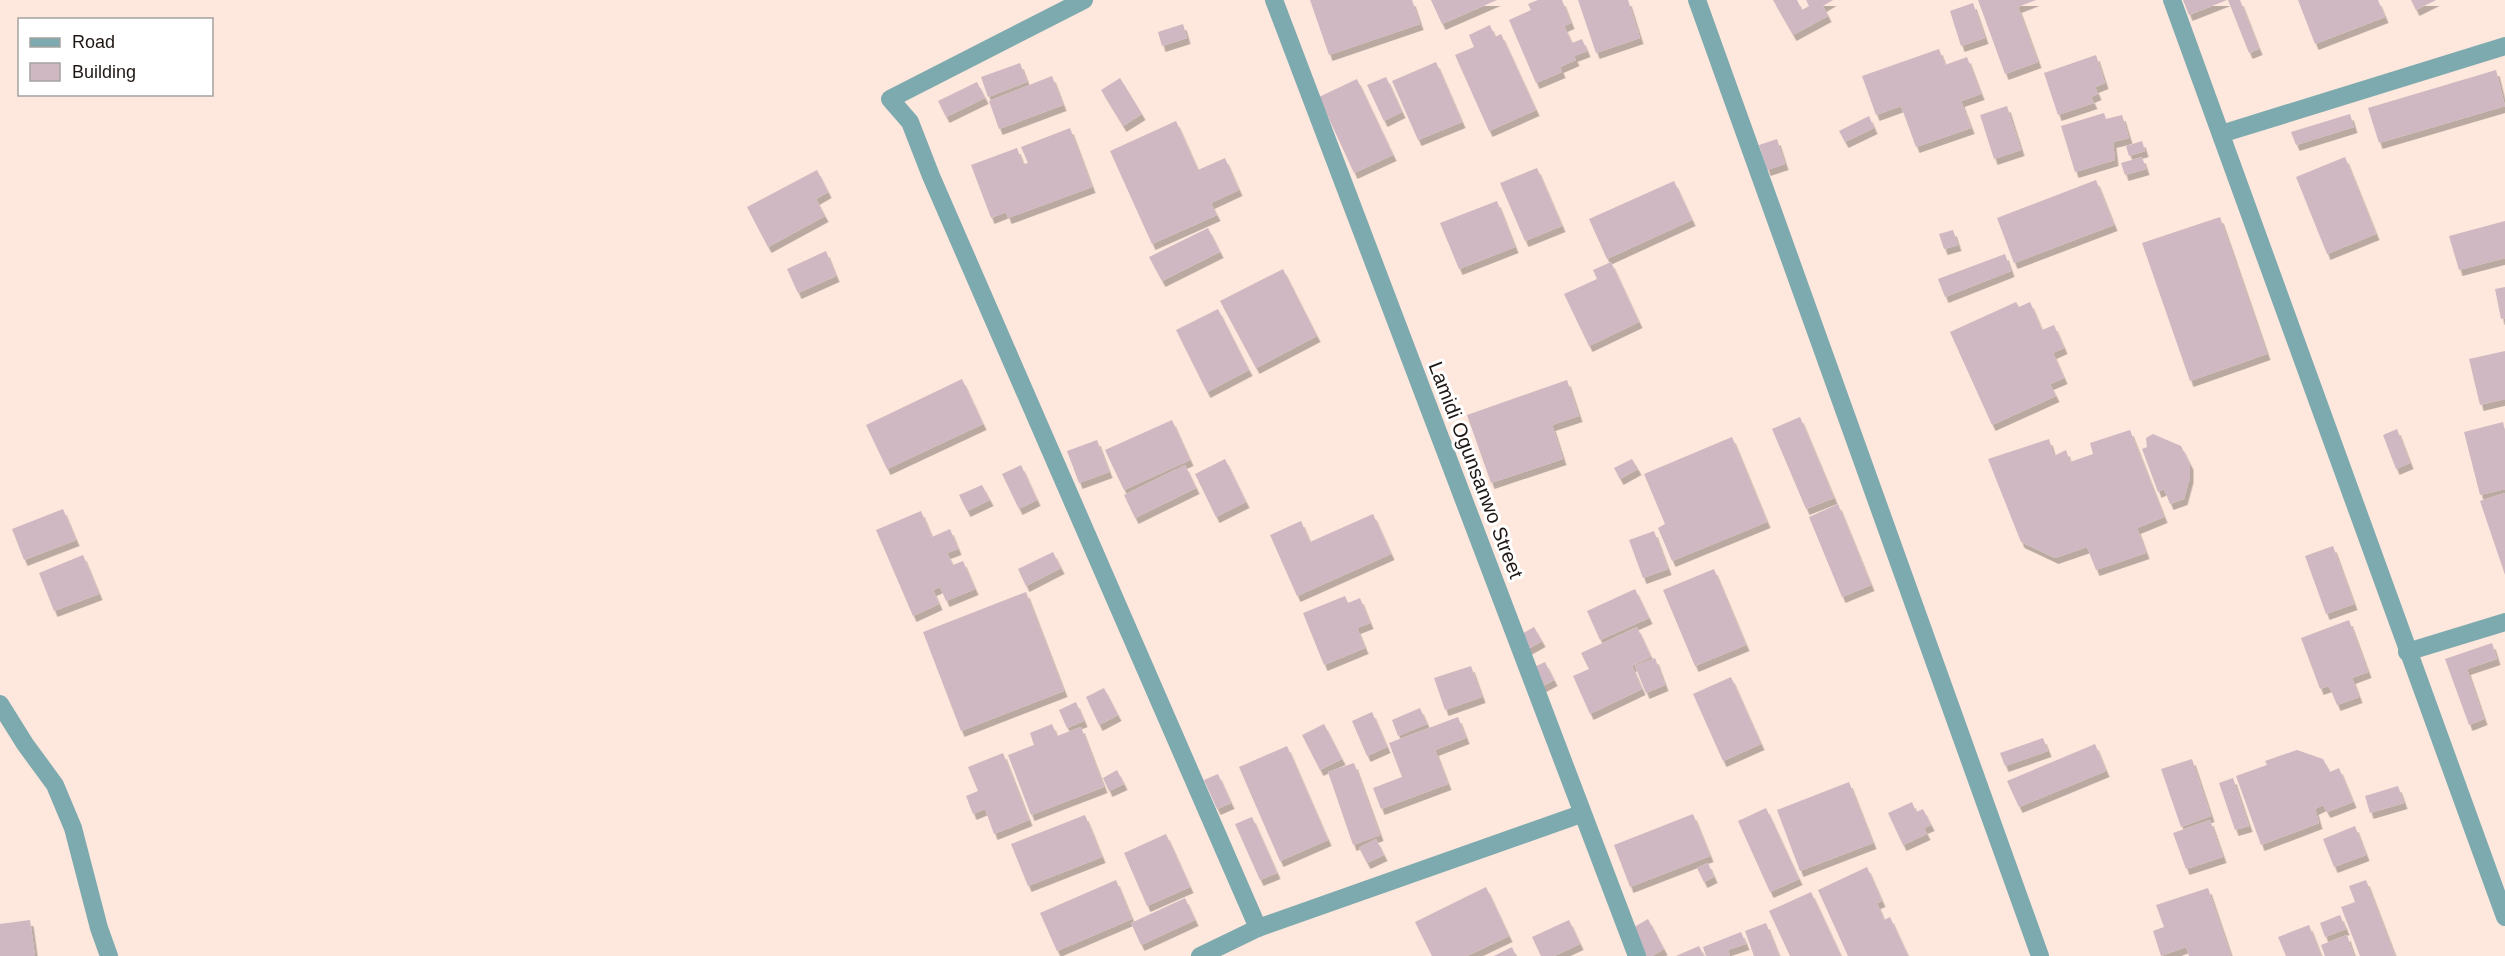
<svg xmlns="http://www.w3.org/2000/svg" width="2505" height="956" font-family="Arial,sans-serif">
<defs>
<filter id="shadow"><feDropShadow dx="3.5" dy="6" stdDeviation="0" flood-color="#0004"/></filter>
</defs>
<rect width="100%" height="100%" fill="#fee7dc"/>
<g fill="#cfb8c1" filter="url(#shadow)">
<polygon points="1310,0 1412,0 1420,24 1329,55"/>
<polygon points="1431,0 1497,0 1442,24"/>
<polygon points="1538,0 1562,0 1571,23 1564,26 1572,43 1582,39 1587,51 1574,56 1576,60 1560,67 1562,72 1536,83 1509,20 1531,10 1528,4"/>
<polygon points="1578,0 1628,0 1640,38 1596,53"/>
<polygon points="1773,0 1797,0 1802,10 1809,6 1806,0 1833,0 1823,6 1828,16 1793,35"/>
<polygon points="1978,0 2036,0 2018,7 2038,62 2005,74"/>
<polygon points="2183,0 2227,0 2189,15"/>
<polygon points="2228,0 2240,0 2259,49 2249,53"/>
<polygon points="2298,0 2378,0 2385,17 2315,44"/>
<polygon points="2411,0 2436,0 2416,10"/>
<polygon points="1973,3 1985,38 1961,46 1950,11"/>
<polygon points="1183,24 1187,38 1162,46 1158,32"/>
<polygon points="1490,25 1495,37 1501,34 1536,110 1489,131 1455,55 1474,47 1469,35"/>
<polygon points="1939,49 1945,65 1967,57 1981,94 1961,101 1971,128 1916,147 1901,106 1876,115 1862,76"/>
<polygon points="2096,55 2105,83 2095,87 2098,94 2091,97 2094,103 2058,115 2044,73"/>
<polygon points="1436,62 1462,122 1418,140 1392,81"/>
<polygon points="1020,63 1027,82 988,97 981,77"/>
<polygon points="2496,70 2505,106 2379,143 2368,108"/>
<polygon points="1052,76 1063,105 999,129 989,101"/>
<polygon points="1386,77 1402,112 1384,121 1367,85"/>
<polygon points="1120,78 1142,114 1123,126 1101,90"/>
<polygon points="1357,79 1393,155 1354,173 1319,97"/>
<polygon points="977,82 985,98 946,117 938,101"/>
<polygon points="2007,106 2021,150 1994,159 1980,115"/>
<polygon points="2104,113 2106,119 2122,115 2129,138 2113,142 2115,160 2075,172 2061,126"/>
<polygon points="2350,114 2354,127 2296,145 2291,132"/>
<polygon points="1869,116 1874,128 1845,142 1839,131"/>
<polygon points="1176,121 1198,170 1225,158 1239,190 1211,203 1217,215 1152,244 1110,151"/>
<polygon points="1070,128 1092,187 1008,218 1006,212 991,218 971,165 1017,148 1023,164 1028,163 1021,147"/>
<polygon points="1777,139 1785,164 1767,170 1759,145"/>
<polygon points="2142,141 2145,151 2129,156 2126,146"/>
<polygon points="2142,157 2146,169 2125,175 2121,163"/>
<polygon points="2345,157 2376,234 2327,254 2296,177"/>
<polygon points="1537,168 1562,226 1525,241 1500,183"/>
<polygon points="817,170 828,192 816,199 825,216 768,247 747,207"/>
<polygon points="2096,180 2114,225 2014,263 1997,218"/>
<polygon points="1674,181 1692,220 1607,259 1589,219"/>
<polygon points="1497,201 1515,247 1459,269 1440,223"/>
<polygon points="2220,217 2267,354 2190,381 2142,243"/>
<polygon points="2505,221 2505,258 2459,270 2449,236"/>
<polygon points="1208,228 1220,252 1162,281 1149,257"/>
<polygon points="1953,230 1958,245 1944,249 1939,234"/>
<polygon points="826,251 836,276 798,293 787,269"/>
<polygon points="2005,254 2011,271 1945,297 1938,279"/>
<polygon points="1611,262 1639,322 1589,346 1564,294 1597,279 1593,270"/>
<polygon points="1283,269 1317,336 1256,368 1220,301"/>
<polygon points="2505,287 2505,318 2501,319 2495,289"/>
<polygon points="2016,302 2019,307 2030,302 2042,330 2054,325 2064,348 2053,353 2064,378 2050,384 2056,396 1992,425 1950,332"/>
<polygon points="1218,309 1249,370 1207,392 1176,330"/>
<polygon points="2505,351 2505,399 2480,405 2469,359"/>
<polygon points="962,379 983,424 887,469 866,425"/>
<polygon points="1567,380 1579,416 1552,425 1563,459 1491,483 1467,415"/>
<polygon points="1800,417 1834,498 1806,509 1772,429"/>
<polygon points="1172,420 1190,460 1124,490 1105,450"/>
<polygon points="2503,422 2505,431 2505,489 2480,495 2464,432"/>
<polygon points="2397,429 2410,463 2396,469 2383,435"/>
<polygon points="2130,430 2164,517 2137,528 2146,553 2096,570 2087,547 2055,558 2021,542 1988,459 2049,439 2054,456 2066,450 2070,462 2093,454 2090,443"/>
<polygon points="2153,434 2181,446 2190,464 2190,477 2184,499 2170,504 2164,489 2158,492 2142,449 2147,447 2146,438"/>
<polygon points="1732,437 1767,522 1672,561 1658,528 1665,524 1644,474"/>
<polygon points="1097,440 1109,472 1079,483 1067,451"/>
<polygon points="1225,459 1246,502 1216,517 1195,474"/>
<polygon points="1632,459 1638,469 1620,479 1614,468"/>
<polygon points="1021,465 1037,500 1019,509 1002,474"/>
<polygon points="1185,465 1196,488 1135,518 1124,495"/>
<polygon points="982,485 990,500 967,511 959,495"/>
<polygon points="2505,493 2505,575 2480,501"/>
<polygon points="1838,504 1871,585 1842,597 1809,517"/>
<polygon points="63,509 76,540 24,560 12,529"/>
<polygon points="921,511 932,537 950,529 958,549 947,553 953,565 963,561 975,589 946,601 940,587 933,590 939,604 913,616 876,530"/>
<polygon points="1373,514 1391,554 1297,596 1270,535 1301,521 1310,542"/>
<polygon points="1654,531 1668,569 1643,578 1629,540"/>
<polygon points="2333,546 2354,604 2326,614 2305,556"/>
<polygon points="1053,552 1061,568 1026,586 1018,569"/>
<polygon points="83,555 99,594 54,611 39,573"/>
<polygon points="1714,569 1746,645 1695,666 1663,590"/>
<polygon points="1635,589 1649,618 1600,640 1587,611"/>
<polygon points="1026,592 1064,691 961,731 923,632"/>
<polygon points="1345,596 1348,603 1360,598 1370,623 1357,628 1365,648 1324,665 1303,613"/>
<polygon points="2349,620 2368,672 2352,678 2359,697 2337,705 2329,686 2320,689 2301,638"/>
<polygon points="1534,627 1542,641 1526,650 1518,636"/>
<polygon points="1637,627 1651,657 1632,666 1642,689 1590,714 1573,676 1589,669 1581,653"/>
<polygon points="2492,643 2497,659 2467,669 2484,719 2469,725 2445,659"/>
<polygon points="1655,658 1665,685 1646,693 1635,666"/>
<polygon points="1545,662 1554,680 1541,687 1532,668"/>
<polygon points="1471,666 1482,697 1445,710 1434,678"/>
<polygon points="1731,677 1761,744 1723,761 1693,694"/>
<polygon points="1104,688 1118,715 1099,725 1086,697"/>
<polygon points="1076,702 1084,721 1067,728 1059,710"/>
<polygon points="1420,708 1427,724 1398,736 1392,720"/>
<polygon points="1372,712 1387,747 1367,756 1352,721"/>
<polygon points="1458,717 1466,738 1435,750 1448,784 1381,809 1373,788 1402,777 1389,743"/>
<polygon points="1052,724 1057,736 1081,727 1104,787 1031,815 1008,755 1034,745 1030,733"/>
<polygon points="1324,724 1342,759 1320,770 1302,735"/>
<polygon points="2043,738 2048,751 2005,766 2000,753"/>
<polygon points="2095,744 2106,771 2019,807 2007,781"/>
<polygon points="1287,746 1328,840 1280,861 1239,767"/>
<polygon points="2297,750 2323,759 2330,772 2339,768 2353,802 2327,812 2323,805 2315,809 2319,823 2261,845 2236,776 2267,765 2265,761"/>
<polygon points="1003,753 1029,820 994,834 985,809 973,814 966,796 978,791 968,767"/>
<polygon points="2192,759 2211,816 2181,827 2161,769"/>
<polygon points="1354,763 1380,835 1353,845 1328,772"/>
<polygon points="1117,770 1124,784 1109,791 1103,778"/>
<polygon points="1218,774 1231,803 1217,809 1204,780"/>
<polygon points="2233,778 2249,826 2235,830 2219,783"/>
<polygon points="1849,782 1873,843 1800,871 1777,810"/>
<polygon points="2398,786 2404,803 2370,813 2365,796"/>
<polygon points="1912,802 1916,812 1923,809 1931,825 1924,828 1927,834 1903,845 1888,813"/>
<polygon points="1766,808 1799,879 1770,892 1738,821"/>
<polygon points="1693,814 1710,856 1630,887 1614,845"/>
<polygon points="1085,815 1102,857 1028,886 1011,844"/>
<polygon points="1252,817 1277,873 1260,880 1235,824"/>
<polygon points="2210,820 2223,857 2186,869 2173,833"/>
<polygon points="2355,826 2366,855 2334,867 2323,839"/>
<polygon points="1166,834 1190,887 1147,906 1124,853"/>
<polygon points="1376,839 1384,855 1367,863 1359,848"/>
<polygon points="1708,863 1714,877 1704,882 1697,868"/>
<polygon points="1867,867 1882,901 1877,903 1884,920 1890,917 1908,956 1848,956 1818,890"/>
<polygon points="1116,880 1132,919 1057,951 1040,913"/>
<polygon points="2366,880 2395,956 2360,956 2341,907 2355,902 2349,886"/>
<polygon points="1486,887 1509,936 1467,956 1432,956 1415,922"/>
<polygon points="2208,888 2231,956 2189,956 2186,947 2161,956 2153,931 2164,927 2156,905"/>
<polygon points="1811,892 1841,956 1790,956 1769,911"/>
<polygon points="1185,898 1195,920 1141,945 1131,923"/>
<polygon points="2340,915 2346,929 2325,937 2320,923"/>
<polygon points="1648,919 1664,949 1652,956 1643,956 1629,930"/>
<polygon points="30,920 35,956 0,956 0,924"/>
<polygon points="1569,920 1580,944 1554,956 1541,956 1532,937"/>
<polygon points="1766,923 1779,956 1754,956 1745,931"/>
<polygon points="2309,925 2321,956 2286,956 2278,937"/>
<polygon points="1741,932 1746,944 1728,950 1730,956 1706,956 1703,947"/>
<polygon points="2347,935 2354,956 2325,956 2321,945"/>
<polygon points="1699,946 1704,956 1676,956"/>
<polygon points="1512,947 1516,956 1494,956"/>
</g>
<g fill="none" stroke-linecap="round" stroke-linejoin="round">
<g stroke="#7daaaf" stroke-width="18">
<polyline points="1084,0 890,99 910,122 931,176 1258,928"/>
<polyline points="1274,0 1637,956"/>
<polyline points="1697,0 2040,956"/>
<polyline points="2172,0 2505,917"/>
<polyline points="2221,134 2505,46"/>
<polyline points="2407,652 2505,622"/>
<polyline points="0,704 25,744 55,785 73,828 99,928 109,956"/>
<polyline points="1200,956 1258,928 1581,814"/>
</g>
</g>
<g text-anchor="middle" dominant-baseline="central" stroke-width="6" stroke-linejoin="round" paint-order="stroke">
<g font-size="20" fill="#1f1713" stroke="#fff">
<text transform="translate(1476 470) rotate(69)">Lamidi Ogunsanwo Street</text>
</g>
</g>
<rect x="18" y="18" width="195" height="78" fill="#ffffff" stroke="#a5a2a1" stroke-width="1.5"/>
<rect x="30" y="38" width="30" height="9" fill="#7daaaf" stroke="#a5a2a1" stroke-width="1.5"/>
<text x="72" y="48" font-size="18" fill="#1f1713">Road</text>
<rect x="30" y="63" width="30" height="18" fill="#cfb8c1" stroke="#a5a2a1" stroke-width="1.5"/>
<text x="72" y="78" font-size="18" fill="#1f1713">Building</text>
</svg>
